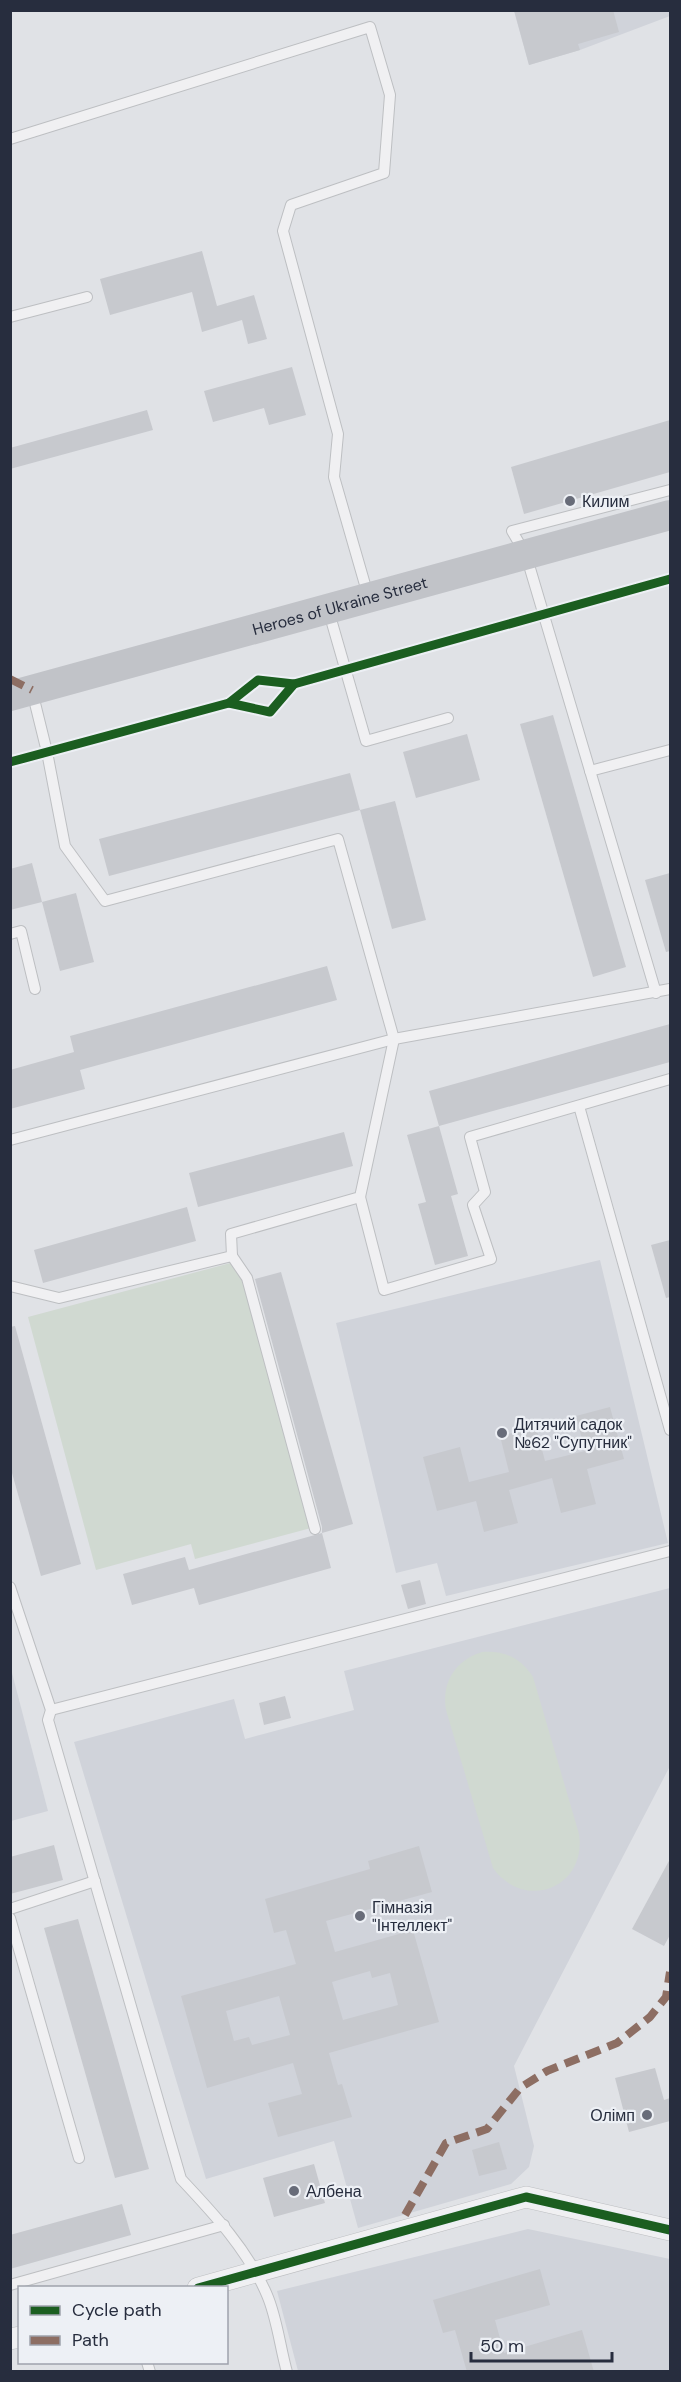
<svg xmlns="http://www.w3.org/2000/svg" width="681" height="2382" font-family="'DM Sans',sans-serif">
<rect width="100%" height="100%" fill="#e0e2e6"/>
<g fill="#d0d3da">
<polygon points="670,10 670,16 580,50 529,65 514,11"/>
<polygon points="600,1260 668,1543 446,1596 437,1563 396,1573 336,1323"/>
<polygon points="670,1588 670,1766 514,2066 534,2146 529,2167 511,2184 358,2228 334,2141 206,2179 74,1742 234,1699 245,1739 354,1710 344,1671"/>
<polygon points="11,1669 48,1811 11,1821 10,1821"/>
<polygon points="528,2229 670,2259 670,2371 298,2371 277,2291"/>
</g>
<g fill="#d0d9d1">
<polygon points="238,1261 311,1528 195,1559 191,1544 96,1570 28,1317"/>
<path d="M482,1652C504,1650 521,1658 533,1677L579,1834C587,1888 525,1912 493,1868L446,1710C441,1682 456,1660 482,1652Z"/>
</g>
<g fill="#c7c9ce" fill-rule="evenodd">
<polygon points="514,10 613,10 619,32 578,44 580,50 529,65"/>
<polygon points="202,251 217,306 254,295 267,339 248,344 242,320 202,332 192,292 110,315 100,279"/>
<polygon points="292,367 306,415 269,425 264,408 213,422 204,391"/>
<polygon points="147,410 153,430 10,469 10,448"/>
<polygon points="670,420 670,472 524,514 511,467"/>
<polygon points="553,715 626,967 593,977 520,724"/>
<polygon points="467,734 480,780 416,798 403,752"/>
<polygon points="350,773 360,810 109,876 99,839"/>
<polygon points="395,801 426,920 392,929 360,810"/>
<polygon points="32,863 42,902 10,910 10,869"/>
<polygon points="670,873 670,951 666,952 645,880"/>
<polygon points="76,893 94,962 60,971 42,902"/>
<polygon points="327,966 337,1000 80,1070 85,1089 10,1109 10,1070 74,1052 70,1036"/>
<polygon points="670,1024 670,1062 439,1126 429,1091"/>
<polygon points="439,1126 458,1194 451,1196 468,1256 435,1265 418,1204 426,1202 407,1135"/>
<polygon points="344,1132 353,1166 198,1207 189,1173"/>
<polygon points="187,1207 196,1241 43,1283 34,1250"/>
<polygon points="670,1240 670,1297 666,1298 651,1245"/>
<polygon points="281,1272 353,1524 322,1533 322,1527 255,1279"/>
<polygon points="15,1326 81,1564 41,1576 10,1466 10,1327"/>
<polygon points="610,1407 624,1459 587,1469 596,1504 561,1513 552,1478 509,1490 518,1523 484,1532 476,1501 437,1511 423,1457 460,1447 469,1482 509,1472 500,1436 536,1427 545,1461 585,1451 576,1416"/>
<polygon points="322,1533 331,1568 199,1605 194,1588 132,1605 123,1574 185,1557 189,1570"/>
<polygon points="420,1580 426,1604 408,1609 401,1585"/>
<polygon points="285,1696 291,1718 264,1725 259,1703"/>
<polygon points="54,1845 63,1880 10,1894 10,1857"/>
<path d="M419,1846L432,1892L326,1921L335,1952L413,1930L439,2022L329,2053L338,2085L342,2084L352,2117L278,2137L268,2103L302,2094L293,2063L207,2088L181,1996L296,1964L286,1930L274,1933L265,1899L370,1869L368,1861ZM370,1971L372,1978L390,1973L398,2005L343,2020L332,1982ZM279,1996L290,2035L252,2045L249,2037L234,2041L226,2011Z"/>
<polygon points="670,1859 670,1935 664,1946 632,1929"/>
<polygon points="78,1919 149,2169 115,2178 44,1928"/>
<polygon points="655,2068 664,2100 670,2098 670,2121 629,2132 615,2078"/>
<polygon points="499,2142 507,2169 479,2176 472,2150"/>
<polygon points="314,2164 325,2203 274,2217 263,2178"/>
<polygon points="122,2204 131,2235 10,2269 10,2235"/>
<polygon points="540,2269 550,2305 495,2320 504,2353 582,2330 594,2372 467,2372 455,2330 443,2333 433,2300"/>
</g>
<g fill="none" stroke-linecap="round" stroke-linejoin="round">
<g stroke="#bdbfc2" stroke-width="12">
<g id="lane">
<polyline points="10,139 370,27 390,95 384,173 291,205 283,231 338,434 334,477 368,595"/>
<polyline points="10,317 87,297"/>
<polyline points="328,609 366,741 448,718"/>
<polyline points="590,771 670,750"/>
<polyline points="10,934 21,931 35,989"/>
<polyline points="656,993 526,555 512,531 670,490"/>
<polyline points="579,1106 670,1430"/>
<polyline points="10,1140 394,1039 670,989"/>
<polyline points="360,1197 384,1290 491,1259 473,1205 485,1192 470,1137 670,1079"/>
<polyline points="232,1256 247,1278 315,1529"/>
<polyline points="10,1286 59,1298 232,1256 231,1234 360,1197 394,1039 338,839 105,901 65,846 47,752 32,691"/>
<path d="M10,1587L51,1710L48,1720L181,2179C213,2213 248,2250 267,2295C277,2318 280,2347 287,2372"/>
<polyline points="51,1710 670,1551"/>
<polyline points="10,1909 95,1881"/>
<polyline points="10,1918 79,2158"/>
<polyline points="10,2285 224,2225"/>
<polyline points="147,2362 150,2372"/>
</g>
</g>
<g stroke="#bdbfc2" stroke-width="22">
<g id="street">
<polyline points="198,2288 526,2197 670,2230"/>
<polyline points="10,2339 20,2337"/>
</g>
</g>
<use href="#lane" stroke="#f0f0f2" stroke-width="10"/>
<use href="#street" stroke="#f0f0f2" stroke-width="21"/>
<path stroke="#c1c3c8" stroke-width="30" id="s1" d="M10,696L670,515"/>
<g stroke="#8d6e63" stroke-width="8" stroke-dasharray="15 8" stroke-linecap="butt">
<polyline points="10,679 32,690"/>
<polyline points="405,2215 446,2143 487,2129 520,2088 547,2071 617,2043 650,2017 666,1997 670,1972"/>
</g>
<g stroke="#edf0f5" stroke-width="13">
<g id="cycleway">
<polyline points="229,703 270,712 294,684"/>
<polyline points="10,762 229,703 258,680 294,684 670,579"/>
<polyline points="198,2288 526,2197 670,2230"/>
</g>
</g>
<use href="#cycleway" stroke="#1b5e20" stroke-width="9"/>
</g>
<g fill="#686c79" stroke="#edf0f5" stroke-width="2">
<circle cx="570" cy="501" r="6"/>
<circle cx="502" cy="1433" r="6"/>
<circle cx="360" cy="1916" r="6"/>
<circle cx="647" cy="2115" r="6"/>
<circle cx="294" cy="2191" r="6"/>
</g>
<g text-anchor="middle" dominant-baseline="central" stroke-width="4.5" stroke-linejoin="round" paint-order="stroke">
<g font-size="16" fill="#272d3e" stroke="#edf0f5" text-anchor="start">
<text x="582" y="501">Килим</text>
<text x="514" y="1424">Дитячий садок<tspan x="514" dy="18">№62 "Супутник"</tspan></text>
<text x="372" y="1907">Гімназія<tspan x="372" dy="18">"Інтеллект"</tspan></text>
<text x="635" y="2115" text-anchor="end">Олімп</text>
<text x="306" y="2191">Албена</text>
</g>
<g font-size="16" fill="#272d3e" stroke="#edf0f5">
<text stroke="none"><textPath href="#s1" startOffset="342">Heroes of Ukraine Street</textPath></text>
</g>
</g>
<rect width="681" height="2382" fill="none" stroke="#272d3e" stroke-width="24"/>
<rect x="18" y="2286" width="210" height="78" fill="#edf0f5" stroke="#9ea2ac" stroke-width="1.5"/>
<rect x="30" y="2306" width="30" height="9" fill="#1b5e20" stroke="#9ea2ac" stroke-width="1.5"/>
<text x="72" y="2316" font-size="18" fill="#272d3e">Cycle path</text>
<rect x="30" y="2336" width="30" height="9" fill="#8d6e63" stroke="#9ea2ac" stroke-width="1.5"/>
<text x="72" y="2346" font-size="18" fill="#272d3e">Path</text>
<path d="M471 2352v9h141v-9" fill="none" stroke="#272d3e" stroke-width="3"/>
<text x="480" y="2352" font-size="18" fill="#272d3e" stroke="#edf0f5" stroke-width="4.5" paint-order="stroke">50 m</text>
</svg>
